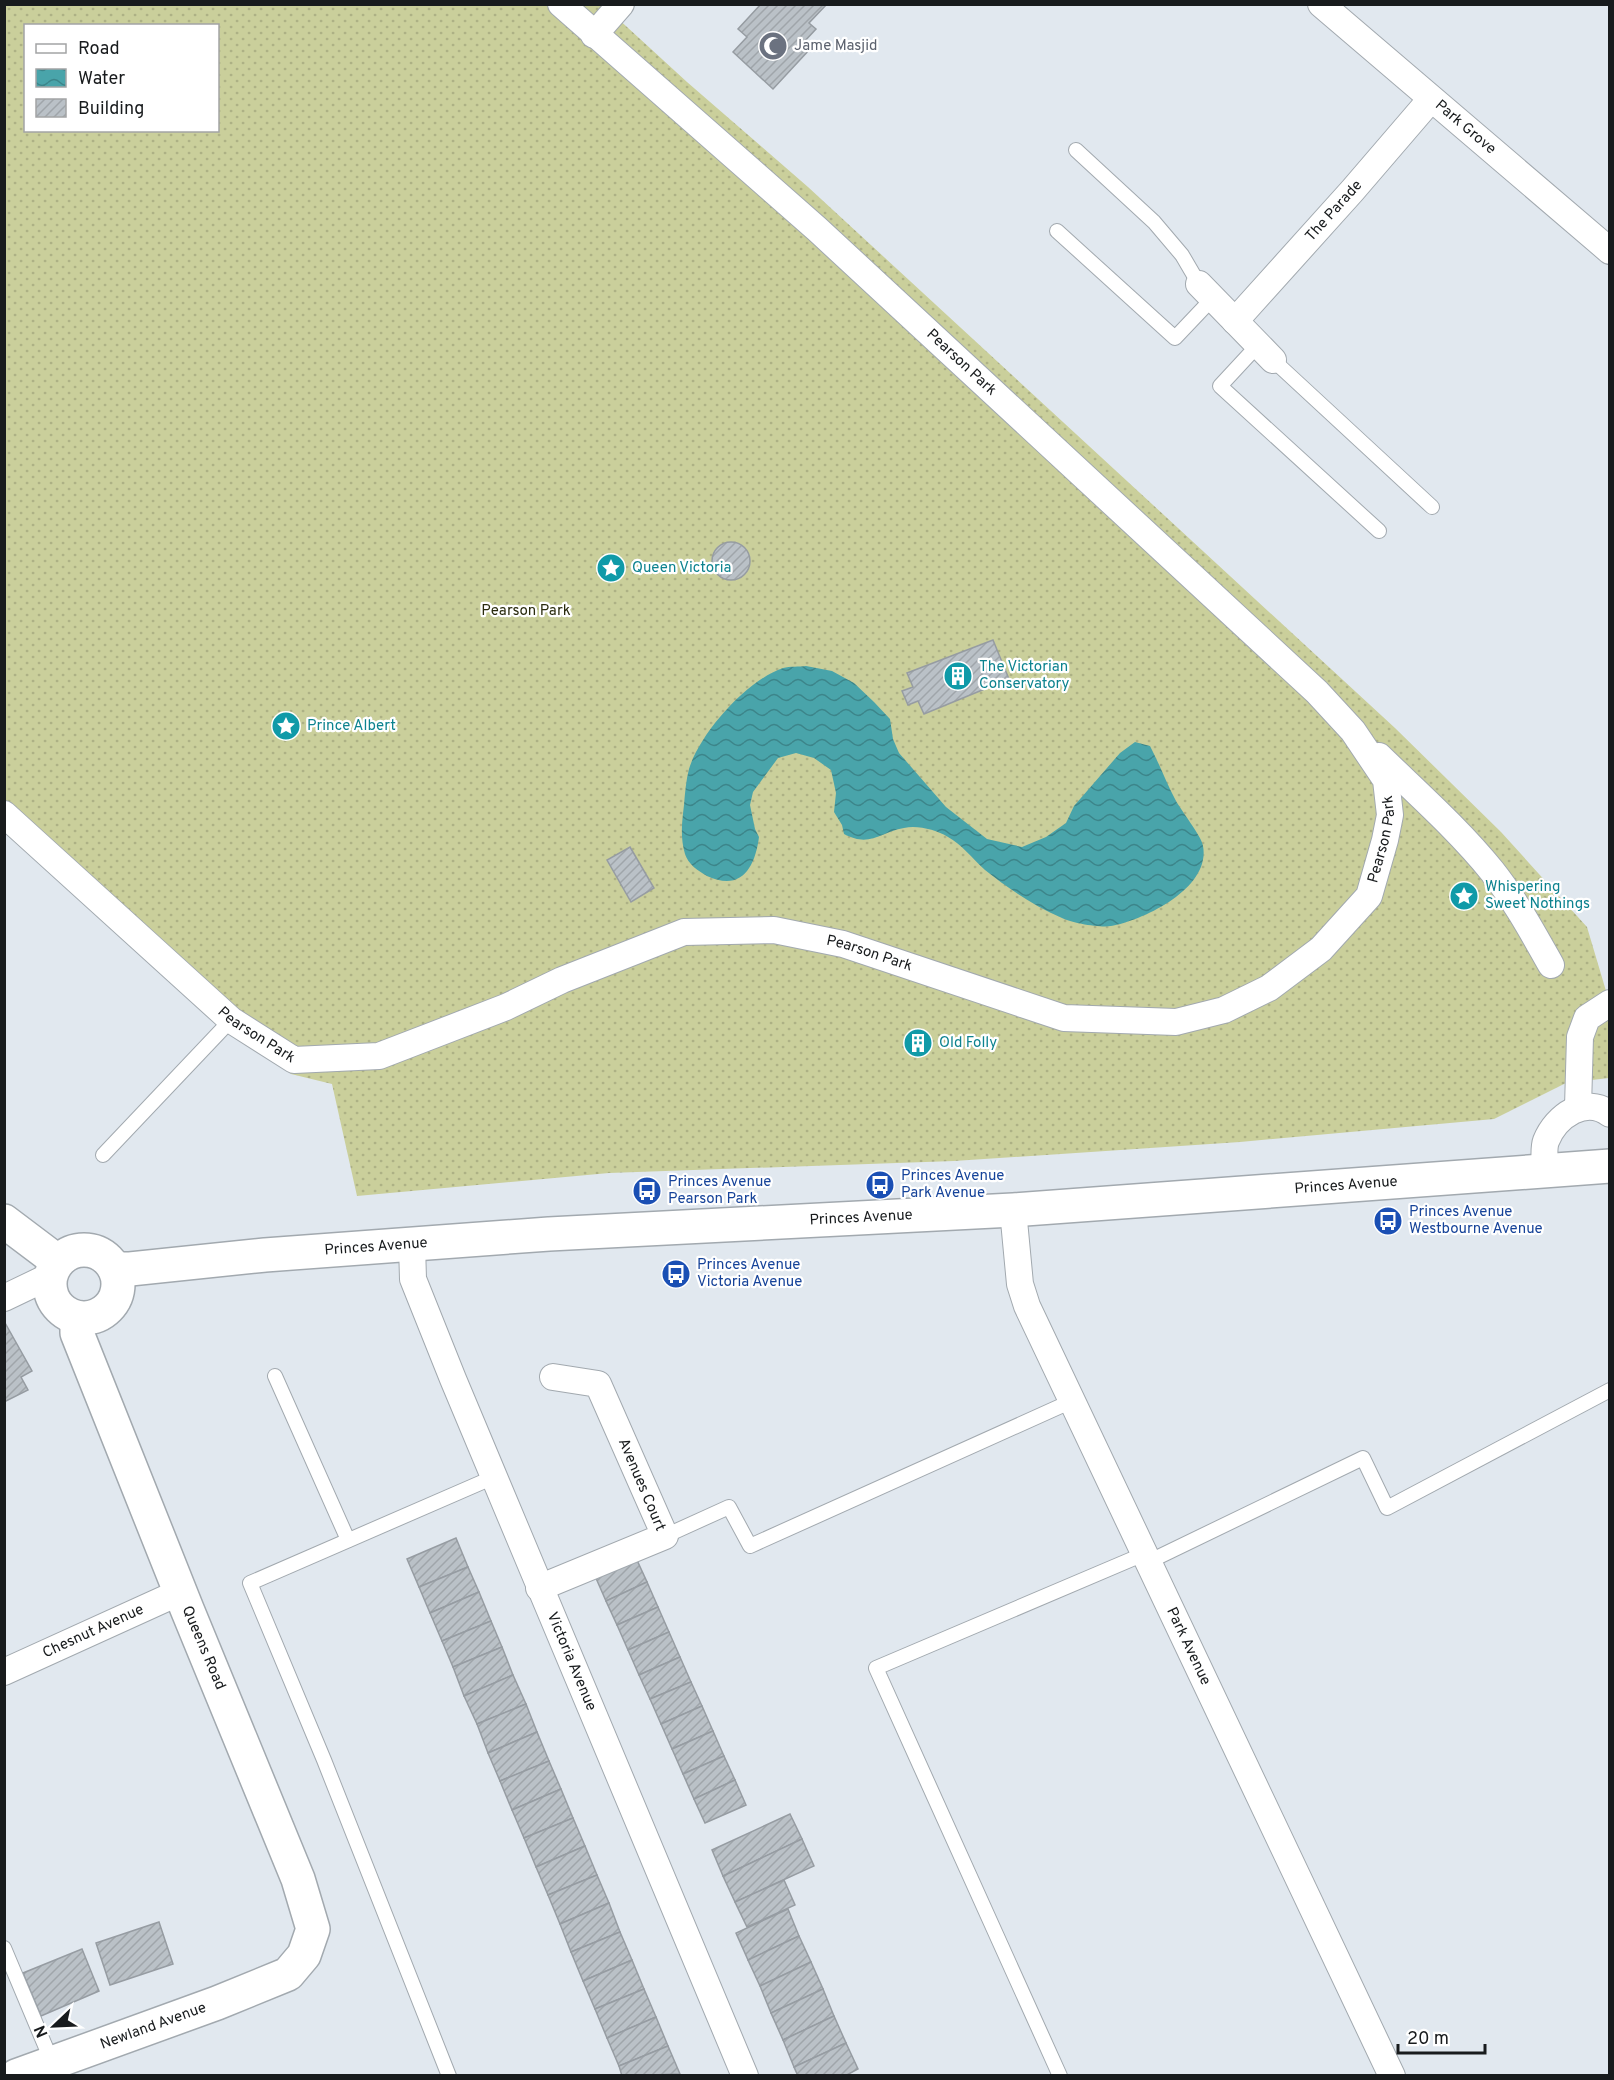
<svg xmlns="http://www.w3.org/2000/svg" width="1614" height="2080" font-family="Overpass,sans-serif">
<defs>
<pattern id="grass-dots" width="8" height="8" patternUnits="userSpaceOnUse" patternTransform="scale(1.5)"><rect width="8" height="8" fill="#cacf9b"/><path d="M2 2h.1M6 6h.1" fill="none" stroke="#adb185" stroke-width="1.8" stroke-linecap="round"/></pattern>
<pattern id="water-waves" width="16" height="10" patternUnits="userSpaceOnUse" patternTransform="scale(1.5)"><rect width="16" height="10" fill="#49a4aa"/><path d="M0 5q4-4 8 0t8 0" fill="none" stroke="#3c858a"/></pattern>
<pattern id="building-hatch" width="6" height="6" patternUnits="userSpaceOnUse" patternTransform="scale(1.5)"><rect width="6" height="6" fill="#bac1c7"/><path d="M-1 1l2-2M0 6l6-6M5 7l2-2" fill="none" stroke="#9fa5aa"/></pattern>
</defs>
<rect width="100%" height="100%" fill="#e1e8ef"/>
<path fill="url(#grass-dots)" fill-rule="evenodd" d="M4,5H603L687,82L808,187L1395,728L1501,832L1587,927L1609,1001V1078L1566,1083L1494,1119L1240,1142L954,1161L609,1173L357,1196L332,1084L291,1074L188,983L5,813ZM26,26H218V130H26Z"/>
<path fill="url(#water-waves)" d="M806,666L832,671L854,683L874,702L890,719L893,739L899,753L946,807L987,839L1022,847L1046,837L1066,823L1074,806L1120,753L1135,742L1150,746C1159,763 1166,782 1175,799C1181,811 1201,835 1203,846C1211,888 1144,920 1111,926C1101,928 1071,923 1062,918C1034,906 1009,889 985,870C973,859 961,844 948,837C936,830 918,825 904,828C880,832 870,848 844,834L842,825L834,812L836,793L831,770L814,758L796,753L778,758L753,792L750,805L755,829L759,837C755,868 741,892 707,876C698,871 688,864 685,854C680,837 682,822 684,805C685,793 686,780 689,769C700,733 747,680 783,668C790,666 799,667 806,666Z"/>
<g fill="url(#building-hatch)" stroke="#969ca2" stroke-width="1.5">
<polygon points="761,4 827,4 809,23 816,29 803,43 810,49 773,89 733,52 747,37 738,29"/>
<circle cx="731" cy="561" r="19"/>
<polygon points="993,640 1009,679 924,714 918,701 908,705 902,691 913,687 907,673"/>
<polygon points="630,847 654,888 631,902 607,860"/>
<circle cx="918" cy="1042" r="12"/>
<polygon points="4,1321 32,1371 21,1377 28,1390 4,1402"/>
<polygon points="456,1538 468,1567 419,1587 407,1559"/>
<polygon points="636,1558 647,1582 606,1601 595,1576"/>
<polygon points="468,1567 479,1592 430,1613 419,1587"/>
<polygon points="647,1582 658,1607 617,1625 606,1601"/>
<polygon points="479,1592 491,1621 442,1641 430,1613"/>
<polygon points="658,1607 669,1632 628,1650 617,1625"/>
<polygon points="491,1621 502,1647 453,1667 442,1641"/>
<polygon points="669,1632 680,1657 639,1675 628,1650"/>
<polygon points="502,1647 513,1675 464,1696 453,1667"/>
<polygon points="680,1657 691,1682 650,1699 639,1675"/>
<polygon points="513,1675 526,1704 477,1724 464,1696"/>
<polygon points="691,1682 702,1706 661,1724 650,1699"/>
<polygon points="526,1704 537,1732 488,1753 477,1724"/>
<polygon points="702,1706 713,1731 672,1749 661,1724"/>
<polygon points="713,1731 724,1756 683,1774 672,1749"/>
<polygon points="537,1732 549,1761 500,1781 488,1753"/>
<polygon points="724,1756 735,1780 694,1799 683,1774"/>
<polygon points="549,1761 561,1789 512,1810 500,1781"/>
<polygon points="735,1780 746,1805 705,1823 694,1799"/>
<polygon points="561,1789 573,1818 524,1838 512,1810"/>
<polygon points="790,1814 802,1839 723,1876 712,1850"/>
<polygon points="573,1818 585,1846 536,1867 524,1838"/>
<polygon points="802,1839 814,1866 735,1902 723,1876"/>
<polygon points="585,1846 597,1875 548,1895 536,1867"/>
<polygon points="597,1875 609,1903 560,1924 548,1895"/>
<polygon points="784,1880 795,1905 747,1927 735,1902"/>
<polygon points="609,1903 620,1932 571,1952 560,1924"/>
<polygon points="788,1909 799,1936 748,1960 736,1933"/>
<polygon points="159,1922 173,1964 110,1985 96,1943"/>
<polygon points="620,1932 632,1960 583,1981 571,1952"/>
<polygon points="799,1936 811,1962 760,1986 748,1960"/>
<polygon points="82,1949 99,1991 41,2016 23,1973"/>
<polygon points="632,1960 644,1989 595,2009 583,1981"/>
<polygon points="811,1962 823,1989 771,2013 760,1986"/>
<polygon points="644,1989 656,2017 607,2038 595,2009"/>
<polygon points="823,1989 834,2016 783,2040 771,2013"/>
<polygon points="834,2016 846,2043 794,2067 783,2040"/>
<polygon points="656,2017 668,2046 619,2066 607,2038"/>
<polygon points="846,2043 858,2069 845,2076 798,2076 794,2067"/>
<polygon points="668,2046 680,2074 622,2076 619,2066"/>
</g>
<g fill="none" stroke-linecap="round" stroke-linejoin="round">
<g stroke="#a2a9af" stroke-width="16">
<g id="service">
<polyline points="1076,150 1154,222 1182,255 1199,284"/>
<polyline points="1057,231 1175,338 1212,299"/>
<polyline points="1258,345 1220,386 1379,531"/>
<polyline points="1273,360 1432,507"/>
<polyline points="103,1155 231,1020"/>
<polyline points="275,1376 348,1540"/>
<polyline points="665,1536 729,1507 750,1546 1072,1401"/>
<polyline points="1148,1562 1363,1458 1387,1508 1610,1390"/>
<polyline points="4,1948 52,2062"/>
<polyline points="449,2076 324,1760 250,1583 494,1477"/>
<polyline points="1060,2076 876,1668 1144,1554"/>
</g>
</g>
<g stroke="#a2a9af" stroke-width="28">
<g id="minor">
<path id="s1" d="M1321,4L1610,251"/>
<polyline points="594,35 621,4"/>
<polyline points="1199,284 1273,360"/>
<path id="s2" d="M1235,321L1352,191L1431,99"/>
<path d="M1379,756C1417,793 1459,830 1492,871C1515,900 1533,933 1551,965"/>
<path id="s3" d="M4,814L231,1020L294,1060L379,1056L506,1007L562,980L684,932L774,930L843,944L1064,1018L1176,1022L1224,1010L1269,988L1321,949L1369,896L1385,840L1390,815L1386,780L1353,731L1317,692L817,229L561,4"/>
<polyline points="1578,1107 1580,1037 1587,1018 1610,1003"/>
<path d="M1545,1170C1545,1161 1543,1149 1546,1141C1556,1116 1586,1095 1610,1114"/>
<path id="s4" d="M1013,1210L1020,1284L1027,1306L1392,2076"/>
<path id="s5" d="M412,1245L413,1279L453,1379L745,2076"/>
<polyline points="4,1298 50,1276"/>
<polyline points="539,1588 665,1536 598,1384 553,1377"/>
<path id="s6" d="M4,1672L180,1592"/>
</g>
</g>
<g stroke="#a2a9af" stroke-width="36">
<g id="tertiary">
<polyline points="4,1221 57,1261"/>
<circle cx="84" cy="1284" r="34"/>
<path id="s7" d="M115,1269H130L265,1255L549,1234L1013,1210L1610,1166"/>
<path id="s8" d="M16,2076L217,2003L288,1974L304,1955L313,1929L298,1879L187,1609L77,1333V1318"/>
</g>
</g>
<use href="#service" stroke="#fff" stroke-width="14"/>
<use href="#minor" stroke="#fff" stroke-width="26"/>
<use href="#tertiary" stroke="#fff" stroke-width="33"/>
</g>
<defs>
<g id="mosque-disc" transform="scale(1.5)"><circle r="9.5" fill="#6b7280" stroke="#fff"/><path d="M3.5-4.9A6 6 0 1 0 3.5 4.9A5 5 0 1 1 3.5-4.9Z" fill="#fff"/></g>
<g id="sight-disc" transform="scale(1.5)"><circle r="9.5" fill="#0f9aa8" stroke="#fff"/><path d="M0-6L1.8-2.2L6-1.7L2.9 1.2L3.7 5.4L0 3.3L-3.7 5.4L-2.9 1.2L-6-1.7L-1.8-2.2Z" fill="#fff"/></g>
<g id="building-disc" transform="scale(1.5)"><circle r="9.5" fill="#0f9aa8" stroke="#fff"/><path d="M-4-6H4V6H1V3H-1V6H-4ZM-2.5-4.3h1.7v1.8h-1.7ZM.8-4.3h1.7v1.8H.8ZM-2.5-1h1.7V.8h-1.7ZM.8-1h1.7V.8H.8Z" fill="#fff"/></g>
<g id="bus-disc" transform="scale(1.5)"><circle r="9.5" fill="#1a4fb4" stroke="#fff"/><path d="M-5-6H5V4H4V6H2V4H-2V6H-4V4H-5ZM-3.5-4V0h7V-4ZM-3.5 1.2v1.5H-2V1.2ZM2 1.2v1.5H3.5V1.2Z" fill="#fff"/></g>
</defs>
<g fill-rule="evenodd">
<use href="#mosque-disc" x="773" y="46"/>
<use href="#sight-disc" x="611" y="568"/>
<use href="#building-disc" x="958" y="676"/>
<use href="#sight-disc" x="286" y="726"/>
<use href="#sight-disc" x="1464" y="896"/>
<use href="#building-disc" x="918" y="1043"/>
<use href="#bus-disc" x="880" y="1185"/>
<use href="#bus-disc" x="647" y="1191"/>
<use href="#bus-disc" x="1388" y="1221"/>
<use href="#bus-disc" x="676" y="1274"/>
</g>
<g text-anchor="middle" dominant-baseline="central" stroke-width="4.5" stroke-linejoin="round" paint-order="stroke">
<g font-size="15" fill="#5b616d" stroke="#fff" text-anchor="start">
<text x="794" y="46">Jame Masjid</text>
</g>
<g font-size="15" fill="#181b1d" stroke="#fff">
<text stroke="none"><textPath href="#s1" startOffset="190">Park Grove</textPath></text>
<text stroke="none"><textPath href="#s2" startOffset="148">The Parade</textPath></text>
<text transform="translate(961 363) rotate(43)">Pearson Park</text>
<text stroke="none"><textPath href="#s3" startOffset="1596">Pearson Park</textPath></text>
<text stroke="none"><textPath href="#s3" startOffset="984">Pearson Park</textPath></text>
<text stroke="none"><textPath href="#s3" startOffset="336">Pearson Park</textPath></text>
<text stroke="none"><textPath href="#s7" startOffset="1234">Princes Avenue</textPath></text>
<text stroke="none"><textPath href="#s7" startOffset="748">Princes Avenue</textPath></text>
<text stroke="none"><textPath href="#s7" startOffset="262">Princes Avenue</textPath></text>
<text transform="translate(641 1485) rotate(67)">Avenues Court</text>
<text stroke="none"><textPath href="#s6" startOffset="98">Chesnut Avenue</textPath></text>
<text stroke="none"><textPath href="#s4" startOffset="474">Park Avenue</textPath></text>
<text transform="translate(203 1648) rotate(67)">Queens Road</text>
<text stroke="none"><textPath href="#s5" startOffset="448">Victoria Avenue</textPath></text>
<text stroke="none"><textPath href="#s8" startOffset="146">Newland Avenue</textPath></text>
</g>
<g font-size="15" fill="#0d838f" stroke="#fff" text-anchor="start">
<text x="632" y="568">Queen Victoria</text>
<text x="979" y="667">The Victorian<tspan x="979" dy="17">Conservatory</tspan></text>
<text x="307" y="726">Prince Albert</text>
<text x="1485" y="887">Whispering<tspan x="1485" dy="17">Sweet Nothings</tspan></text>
<text x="939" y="1043">Old Folly</text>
</g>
<g font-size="15" fill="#2a2b0e" stroke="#fff">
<text x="526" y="611">Pearson Park</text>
</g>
<g font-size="15" fill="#164399" stroke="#fff" text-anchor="start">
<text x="901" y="1176">Princes Avenue<tspan x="901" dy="17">Park Avenue</tspan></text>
<text x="668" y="1182">Princes Avenue<tspan x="668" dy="17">Pearson Park</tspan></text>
<text x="1409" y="1212">Princes Avenue<tspan x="1409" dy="17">Westbourne Avenue</tspan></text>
<text x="697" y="1265">Princes Avenue<tspan x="697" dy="17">Victoria Avenue</tspan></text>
</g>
</g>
<rect width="1614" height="2080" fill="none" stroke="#181b1d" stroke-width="12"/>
<rect x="24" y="24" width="195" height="108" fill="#ffffff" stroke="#a3a4a5" stroke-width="1.5"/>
<rect x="36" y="44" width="30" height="9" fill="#ffffff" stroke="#a3a4a5" stroke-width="1.5"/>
<text x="78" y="54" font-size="18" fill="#181b1d">Road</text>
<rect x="36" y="69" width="30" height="18" fill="url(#water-waves)" stroke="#a3a4a5" stroke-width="1.5"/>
<text x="78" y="84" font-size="18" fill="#181b1d">Water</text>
<rect x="36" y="99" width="30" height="18" fill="url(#building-hatch)" stroke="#a3a4a5" stroke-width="1.5"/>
<text x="78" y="114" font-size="18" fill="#181b1d">Building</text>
<g transform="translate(54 2026) rotate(247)" stroke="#ffffff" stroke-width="4.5" paint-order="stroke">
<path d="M0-4.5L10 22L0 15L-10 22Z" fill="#181b1d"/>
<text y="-9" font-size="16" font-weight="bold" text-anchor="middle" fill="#181b1d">N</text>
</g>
<path d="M1398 2044v9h87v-9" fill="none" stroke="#181b1d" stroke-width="3"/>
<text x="1407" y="2044" font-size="18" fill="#181b1d" stroke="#ffffff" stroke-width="4.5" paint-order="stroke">20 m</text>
</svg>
